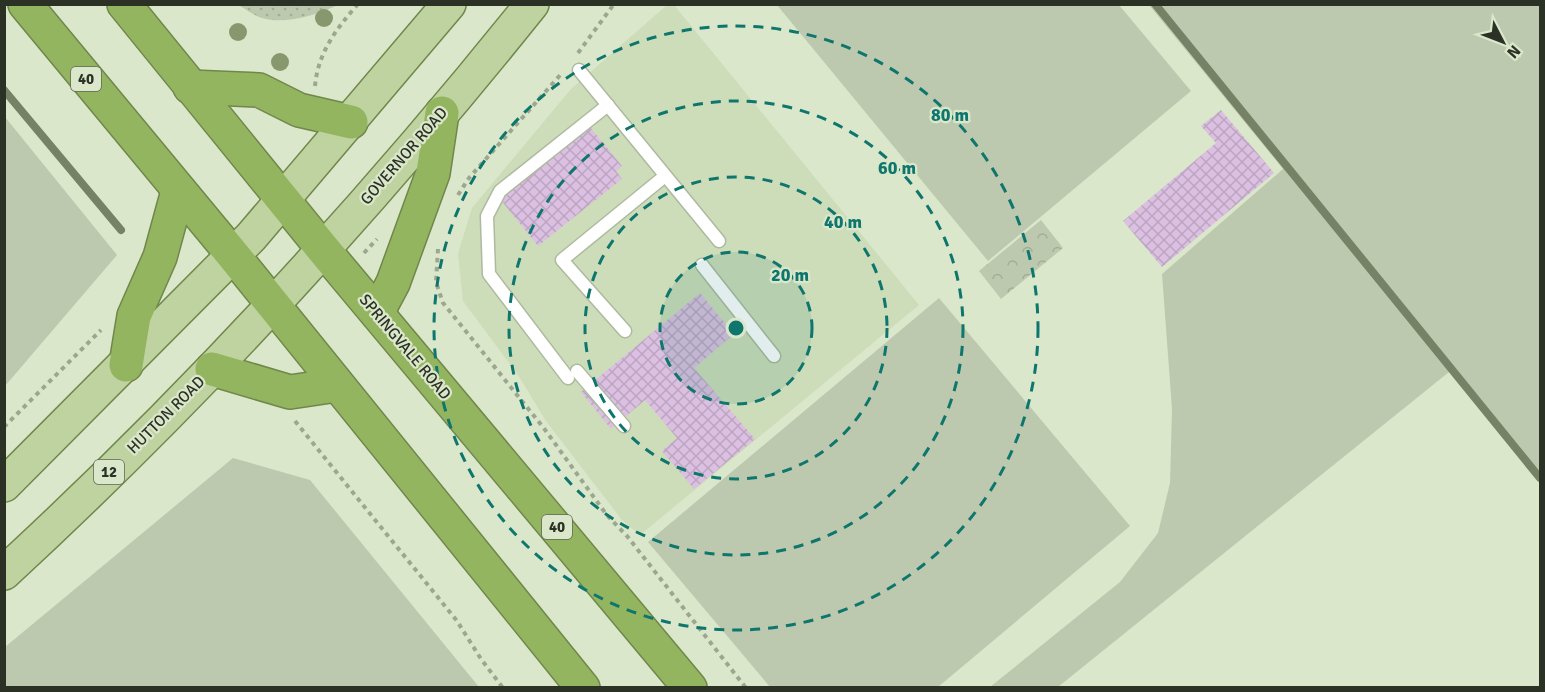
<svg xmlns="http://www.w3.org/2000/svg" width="1545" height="692" font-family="Signika,sans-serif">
<defs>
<pattern id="forest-crowns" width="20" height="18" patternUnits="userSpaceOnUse" patternTransform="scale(1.5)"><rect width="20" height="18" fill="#bdc9ae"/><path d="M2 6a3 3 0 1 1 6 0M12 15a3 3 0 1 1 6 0" fill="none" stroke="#a3ad96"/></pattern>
<pattern id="garden-dots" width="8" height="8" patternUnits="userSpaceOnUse" patternTransform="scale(1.5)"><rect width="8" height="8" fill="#bdc9ae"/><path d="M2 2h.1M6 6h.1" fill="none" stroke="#a3ad96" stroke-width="1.8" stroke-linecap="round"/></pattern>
<pattern id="building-cross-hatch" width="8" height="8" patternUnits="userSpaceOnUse" patternTransform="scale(1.5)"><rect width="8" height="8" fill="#dbc0e1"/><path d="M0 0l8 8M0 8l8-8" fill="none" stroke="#bca5c1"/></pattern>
</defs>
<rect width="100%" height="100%" fill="#dae7ca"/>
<polygon fill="#cddcb9" points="667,5 674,5 919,305 640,535 622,520 546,421 518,375 463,301 458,254 472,208 571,89"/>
<g fill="#bdc9ae">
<polygon points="777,5 1119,5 1191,91 988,261"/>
<polygon points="1149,5 1540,5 1540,475 1449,372 1058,687 990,687 1120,582 1158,533 1170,483 1172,409 1162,274 1283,169"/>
<polygon points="5,117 117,255 5,386"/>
<polygon points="939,298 1130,526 938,687 770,687 648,542"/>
<polygon points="233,458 310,480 479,687 5,687 5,647"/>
</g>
<polygon fill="url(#forest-crowns)" points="1041,220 1063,248 1001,299 979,271"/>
<path fill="url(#garden-dots)" d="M238,5H338C316,15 283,26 259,17C252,14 244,8 238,5Z"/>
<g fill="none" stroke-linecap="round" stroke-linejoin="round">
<g stroke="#768266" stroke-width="8">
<polyline points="1155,4 1540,478"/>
<polyline points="4,90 121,230"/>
</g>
</g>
<g fill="url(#building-cross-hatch)">
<polygon points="1221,110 1274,173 1162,267 1123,221 1216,143 1201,126"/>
<polygon points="590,127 622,166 616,171 622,179 538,246 500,199"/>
<polygon points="700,293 734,334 694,368 755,439 694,489 662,451 677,438 645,400 611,429 581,392"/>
</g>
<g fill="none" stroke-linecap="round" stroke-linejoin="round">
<g stroke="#aeba9f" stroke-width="15">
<g id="lane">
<polyline points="579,70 719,241"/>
<polyline points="702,265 774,356"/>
<polyline points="625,331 562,260 665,176"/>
<polyline points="577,371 624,426"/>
<polyline points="568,378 489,274 487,216 500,191 608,105"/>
</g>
</g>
<g stroke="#70874c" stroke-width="36">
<g id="primary">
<polyline points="4,485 251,237 449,4"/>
<path d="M4,573C194,398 370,206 532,4"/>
</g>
</g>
<g stroke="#70874c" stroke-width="36">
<g id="highway">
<polyline points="25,4 233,255 583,688"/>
<polyline points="124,4 323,249 690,688"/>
<polyline points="190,87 259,90 299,110 351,122"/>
<polyline points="377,313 393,283 433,173 442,113"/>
<polyline points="126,365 134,316 160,257 178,191"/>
<polyline points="212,369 290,392 337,385"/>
</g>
</g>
<g stroke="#9da790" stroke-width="4" stroke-dasharray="4.5 4.5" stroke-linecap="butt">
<polyline points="578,53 614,4"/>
<path d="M315,86C318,53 336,29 358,4"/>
<polyline points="458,195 469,178 562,73"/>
<polyline points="438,249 436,282 443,303 543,427 606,514 627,536 746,688"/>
<polyline points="364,253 377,239"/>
<polyline points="295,421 457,621 481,659 503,688"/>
<polyline points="4,427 101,330"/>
</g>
<use href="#lane" stroke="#fff" stroke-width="12"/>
<use href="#primary" stroke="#bfd3a0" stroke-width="33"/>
<use href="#highway" stroke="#94b560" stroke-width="33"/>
</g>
<g fill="#88986e">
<circle cx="324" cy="18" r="9"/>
<circle cx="238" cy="32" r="9"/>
<circle cx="280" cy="62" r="9"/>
</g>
<circle cx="736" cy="328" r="76" fill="#0f766e" fill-opacity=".12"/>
<g fill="none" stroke="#0f766e" stroke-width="3" stroke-dasharray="10 8">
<circle cx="736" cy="328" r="76"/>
<circle cx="736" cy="328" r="151"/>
<circle cx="736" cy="328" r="227"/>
<circle cx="736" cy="328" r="302"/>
</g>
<g text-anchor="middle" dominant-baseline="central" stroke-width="4.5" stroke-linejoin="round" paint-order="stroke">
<g fill="#dae7ca" stroke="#606857" stroke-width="1.5">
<rect x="71" y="67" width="30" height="24" rx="4.5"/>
<rect x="94" y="460" width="30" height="24" rx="4.5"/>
<rect x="542" y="515" width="30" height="24" rx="4.5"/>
</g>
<g font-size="15" font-weight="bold" fill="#2c3126">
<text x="86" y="79">40</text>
<text x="109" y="472">12</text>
<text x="557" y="527">40</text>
</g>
<g font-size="16" fill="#2c3126" stroke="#dae7ca">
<text transform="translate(404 156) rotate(-49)">GOVERNOR ROAD</text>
<text transform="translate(405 347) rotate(50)">SPRINGVALE ROAD</text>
<text transform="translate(166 415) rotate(-45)">HUTTON ROAD</text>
</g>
</g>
<circle cx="736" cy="328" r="9" fill="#0f766e" stroke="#dae7ca" stroke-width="3"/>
<g font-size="18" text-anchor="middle" font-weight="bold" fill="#0f766e" stroke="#dae7ca" stroke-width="4.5" stroke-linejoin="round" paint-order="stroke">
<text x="950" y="121">80 m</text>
<text x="897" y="174">60 m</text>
<text x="843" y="228">40 m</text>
<text x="790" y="281">20 m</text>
</g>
<rect width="1545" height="692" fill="none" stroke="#2c3126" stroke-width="12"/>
<g transform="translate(1503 42) rotate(132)" stroke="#dae7ca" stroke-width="4.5" paint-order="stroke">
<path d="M0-4.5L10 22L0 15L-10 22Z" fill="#2c3126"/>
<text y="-9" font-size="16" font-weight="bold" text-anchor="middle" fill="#2c3126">N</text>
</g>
</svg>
